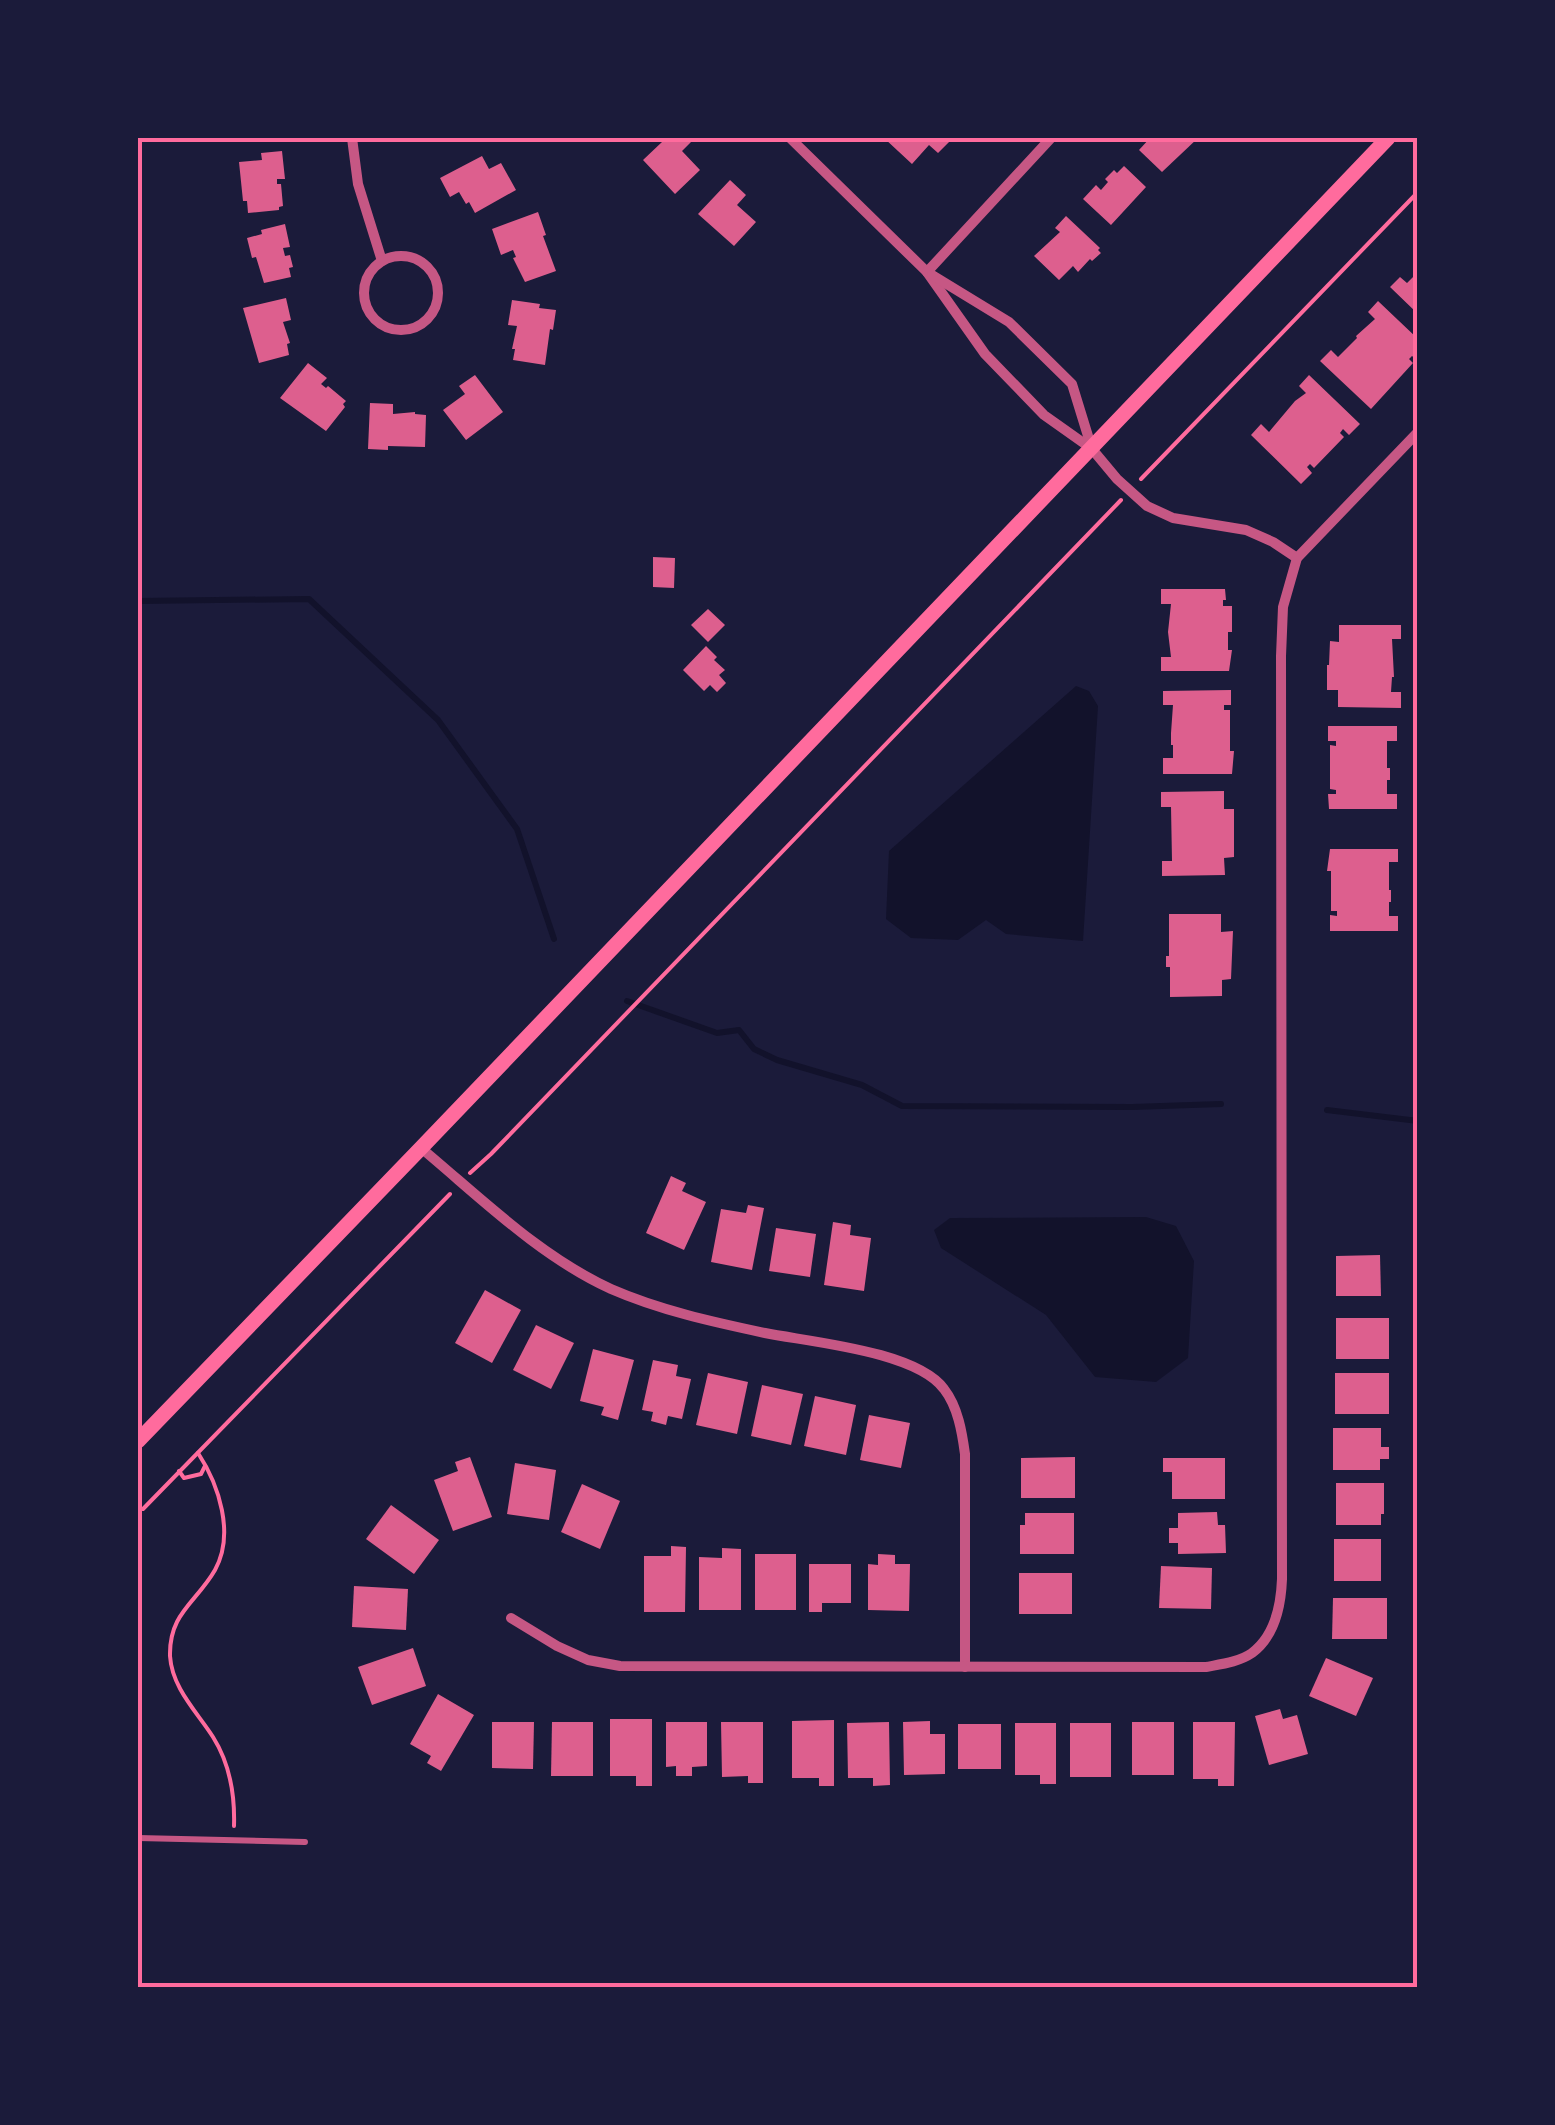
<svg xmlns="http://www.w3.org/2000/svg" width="1555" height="2125" font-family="Rubik,sans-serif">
<rect width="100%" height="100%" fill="#1b1b3a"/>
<g fill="#12122b">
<polygon points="1076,686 1089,691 1098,706 1083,941 1006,934 986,920 958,940 911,938 886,919 889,851"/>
<polygon points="1146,1217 1176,1226 1194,1261 1188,1358 1156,1382 1095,1377 1046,1315 941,1248 934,1230 950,1218"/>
</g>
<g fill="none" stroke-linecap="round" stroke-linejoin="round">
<g stroke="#12122b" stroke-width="6">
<polyline points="138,601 309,599 438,720 517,829 554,939"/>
<polyline points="627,1001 717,1033 739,1030 754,1049 777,1060 862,1085 902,1106 1132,1107 1221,1104"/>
<polyline points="1327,1110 1418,1121"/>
</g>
</g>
<g fill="#dd5f8e">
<polygon points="664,138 687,138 691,142 682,151 700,170 675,194 643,160 662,142 661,140"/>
<polygon points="884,138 953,138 938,153 929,145 912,164"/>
<polygon points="1150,138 1198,138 1162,172 1139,150"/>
<polygon points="282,151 285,179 277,179 277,184 281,184 283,206 279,207 279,210 248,213 247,201 243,201 239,162 262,160 261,153"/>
<polygon points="482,156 489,169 501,163 516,190 475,213 469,202 466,204 459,192 450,197 440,178"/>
<polygon points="1124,166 1146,187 1111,225 1083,199 1096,185 1101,190 1108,182 1105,179 1114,170 1117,173"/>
<polygon points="730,180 746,195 737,205 756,222 734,246 698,214"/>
<polygon points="538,212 546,235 543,236 556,271 525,282 513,258 516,257 513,250 501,255 492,229"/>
<polygon points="1066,216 1100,248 1098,250 1101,253 1092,261 1090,259 1078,272 1073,266 1059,280 1034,256 1060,232 1055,228"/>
<polygon points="285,224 290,247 283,248 285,256 290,255 293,267 289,268 291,277 264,283 256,257 252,258 247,238 262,234 261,230"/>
<polygon points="1418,272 1418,314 1390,287 1400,277 1407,283"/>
<polygon points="286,298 291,320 283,322 290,343 287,344 289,355 259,363 243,308"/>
<polygon points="512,300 540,304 539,308 556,310 553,330 550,329 545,365 513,360 515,349 512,349 517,326 508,325"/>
<polygon points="1378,301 1418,339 1418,361 1412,356 1409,359 1413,363 1371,409 1320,361 1331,350 1338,357 1357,338 1356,336 1375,319 1368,312"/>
<polygon points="308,363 327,378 321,384 326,388 328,386 346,401 343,404 345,407 326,431 280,398"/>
<polygon points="475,375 503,412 466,440 443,410 465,394 459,386"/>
<polygon points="1309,375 1360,424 1349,435 1343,429 1340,433 1344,437 1314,468 1310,464 1307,467 1312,473 1301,484 1251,435 1261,424 1269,432 1295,401 1306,393 1299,386"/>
<polygon points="370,403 393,404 393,414 415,412 415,414 426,415 425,447 388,446 388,450 368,449"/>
<polygon points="653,557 675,558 674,588 653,587"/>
<polygon points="1161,589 1225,589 1226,600 1223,600 1223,606 1232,606 1232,632 1228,632 1228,650 1232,650 1229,671 1161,671 1161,657 1171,657 1168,632 1171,604 1161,604"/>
<polygon points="708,609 725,625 708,642 691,625"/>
<polygon points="1339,625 1401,625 1401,639 1392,639 1394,677 1392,677 1391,692 1401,692 1401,708 1338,707 1338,690 1327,690 1327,665 1329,665 1330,641 1339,642"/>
<polygon points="706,646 717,657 714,660 725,670 719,675 726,683 717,692 710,685 704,691 683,670"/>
<polygon points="1231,690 1231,705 1224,705 1224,710 1230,710 1230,751 1234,751 1232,774 1163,774 1163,758 1173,758 1173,745 1171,745 1171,733 1173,705 1163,705 1163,691"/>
<polygon points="1328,726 1397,726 1397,741 1387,741 1387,768 1390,768 1390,780 1387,780 1387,794 1397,794 1397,809 1329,809 1328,794 1336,794 1336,790 1330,789 1330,745 1336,746 1336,741 1328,741"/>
<polygon points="1224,791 1224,809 1234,809 1234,857 1224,858 1225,875 1162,876 1162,861 1172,861 1171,807 1161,807 1161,792"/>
<polygon points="1330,849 1398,849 1398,862 1389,862 1389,890 1391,890 1391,902 1389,902 1389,916 1398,916 1398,931 1330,931 1330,915 1337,916 1337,911 1331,911 1331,871 1327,871"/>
<polygon points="1169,914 1221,914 1221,932 1233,931 1231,979 1222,980 1222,996 1170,997 1170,967 1166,967 1166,956 1169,956"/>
<polygon points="671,1176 686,1183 682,1191 706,1202 684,1250 646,1233"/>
<polygon points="748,1205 764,1208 752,1270 711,1262 721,1209 746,1213"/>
<polygon points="833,1222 851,1225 850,1235 871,1238 864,1291 824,1285"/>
<polygon points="776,1228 816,1234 810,1277 769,1271"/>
<polygon points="1380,1255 1381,1296 1336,1296 1336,1256"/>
<polygon points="485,1290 521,1310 492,1363 455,1343"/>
<rect x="1336" y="1318" width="53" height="41"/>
<polygon points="536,1325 574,1343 551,1389 513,1370"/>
<polygon points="593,1349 634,1360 618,1420 601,1415 604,1407 580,1401"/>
<polygon points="653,1360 678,1365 676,1376 691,1379 682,1419 668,1416 666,1425 651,1421 653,1412 642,1410"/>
<polygon points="708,1373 748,1382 737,1434 696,1425"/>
<rect x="1335" y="1373" width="54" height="41"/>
<polygon points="762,1385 803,1394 791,1445 751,1436"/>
<polygon points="815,1396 856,1405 846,1455 804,1446"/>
<polygon points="869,1415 910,1423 901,1468 860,1460"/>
<polygon points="1333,1428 1381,1428 1381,1447 1389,1447 1389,1459 1380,1459 1380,1470 1333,1470"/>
<polygon points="470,1457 492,1517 453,1531 434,1480 458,1471 455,1462"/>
<polygon points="1075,1457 1075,1498 1021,1498 1021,1458"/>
<polygon points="1163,1458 1225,1458 1225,1499 1172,1499 1172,1472 1163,1472"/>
<polygon points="515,1463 556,1470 549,1520 507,1514"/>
<polygon points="1336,1483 1384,1483 1384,1514 1381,1514 1381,1525 1336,1525"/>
<polygon points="582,1484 620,1501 600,1549 561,1532"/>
<polygon points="391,1505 439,1540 414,1574 366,1539"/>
<polygon points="1217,1512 1218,1525 1225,1525 1226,1553 1178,1554 1178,1543 1169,1543 1169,1528 1178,1528 1178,1513"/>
<polygon points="1025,1513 1074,1513 1074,1554 1020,1554 1020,1525 1025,1525"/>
<rect x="1334" y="1539" width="47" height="42"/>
<polygon points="671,1546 686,1547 685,1612 644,1612 644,1556 671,1556"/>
<polygon points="722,1548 741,1549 741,1610 699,1610 699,1557 722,1558"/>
<rect x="755" y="1554" width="41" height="56"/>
<polygon points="878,1554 895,1555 895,1564 910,1564 909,1611 868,1610 868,1564 878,1565"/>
<polygon points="809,1564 851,1564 851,1603 822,1603 822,1612 809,1612"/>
<polygon points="1161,1566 1212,1568 1211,1609 1159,1608"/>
<rect x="1019" y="1573" width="53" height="41"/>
<polygon points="354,1586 408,1589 406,1630 352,1627"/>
<polygon points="1333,1598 1387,1598 1387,1639 1332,1639"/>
<polygon points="413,1648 426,1686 372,1705 358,1667"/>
<polygon points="1326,1658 1373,1678 1356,1716 1309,1696"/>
<polygon points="438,1694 474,1715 441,1771 427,1763 431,1756 410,1744"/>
<polygon points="1280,1709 1283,1719 1297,1715 1308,1754 1269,1765 1255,1716"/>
<polygon points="610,1719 652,1719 652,1786 636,1786 636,1776 610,1776"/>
<polygon points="834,1720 834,1786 819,1786 819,1778 792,1778 792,1721"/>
<polygon points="930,1721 930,1734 945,1734 945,1774 904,1775 903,1722"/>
<polygon points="492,1722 534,1722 533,1769 492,1768"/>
<polygon points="552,1722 593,1722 593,1776 551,1776"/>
<polygon points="666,1722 707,1722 707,1766 692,1767 692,1776 676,1776 676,1766 666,1767"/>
<polygon points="721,1722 763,1722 763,1783 748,1783 748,1776 722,1777"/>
<polygon points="889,1722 890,1785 873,1786 873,1778 848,1778 847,1723"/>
<rect x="1132" y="1722" width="42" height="53"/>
<polygon points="1193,1722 1235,1722 1234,1786 1218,1786 1218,1779 1193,1779"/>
<polygon points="1015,1723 1056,1723 1056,1784 1040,1784 1040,1775 1015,1775"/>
<rect x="1070" y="1723" width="41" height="54"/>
<rect x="958" y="1724" width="43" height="45"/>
</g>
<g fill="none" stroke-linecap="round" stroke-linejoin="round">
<g stroke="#ff6b9d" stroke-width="4">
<polyline points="1141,479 1418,192"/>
<polyline points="470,1173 491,1154 1121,500"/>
<path d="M198,1453C219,1485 235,1534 215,1570C196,1603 169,1613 170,1656C172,1688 197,1712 213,1737C230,1764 235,1794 234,1826"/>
<polyline points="179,1471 184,1478 201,1474 205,1466"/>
<polyline points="143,1509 450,1194"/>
</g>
<polyline stroke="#c65784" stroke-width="6" points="138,1838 305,1842"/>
<g stroke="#c65784" stroke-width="10">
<polyline points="352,138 358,184 382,261"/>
<polyline points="790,138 927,272 985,354 1044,415 1092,449 1117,479 1147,506 1173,518 1246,530 1273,542 1297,558"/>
<circle cx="401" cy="293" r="37"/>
<polyline points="927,272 1051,138"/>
<polyline points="932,275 1009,322 1072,384 1092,449"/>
<path d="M421,1148C481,1198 539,1256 611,1289C659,1310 713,1322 765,1333C810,1342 916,1351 944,1389C958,1407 962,1432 965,1454V1667"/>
<path d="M511,1618L557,1646L588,1660L620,1666L1206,1667C1222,1664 1239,1662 1252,1653C1275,1636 1281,1605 1282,1579L1281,656L1283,607L1297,558L1418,432"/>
</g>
<polyline stroke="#ff6b9d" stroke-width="15" points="138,1441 421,1148 1388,138"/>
</g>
<rect width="1555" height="2125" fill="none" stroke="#1b1b3a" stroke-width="280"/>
<rect x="140" y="140" width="1275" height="1845" fill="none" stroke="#ff6b9d" stroke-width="4"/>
</svg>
